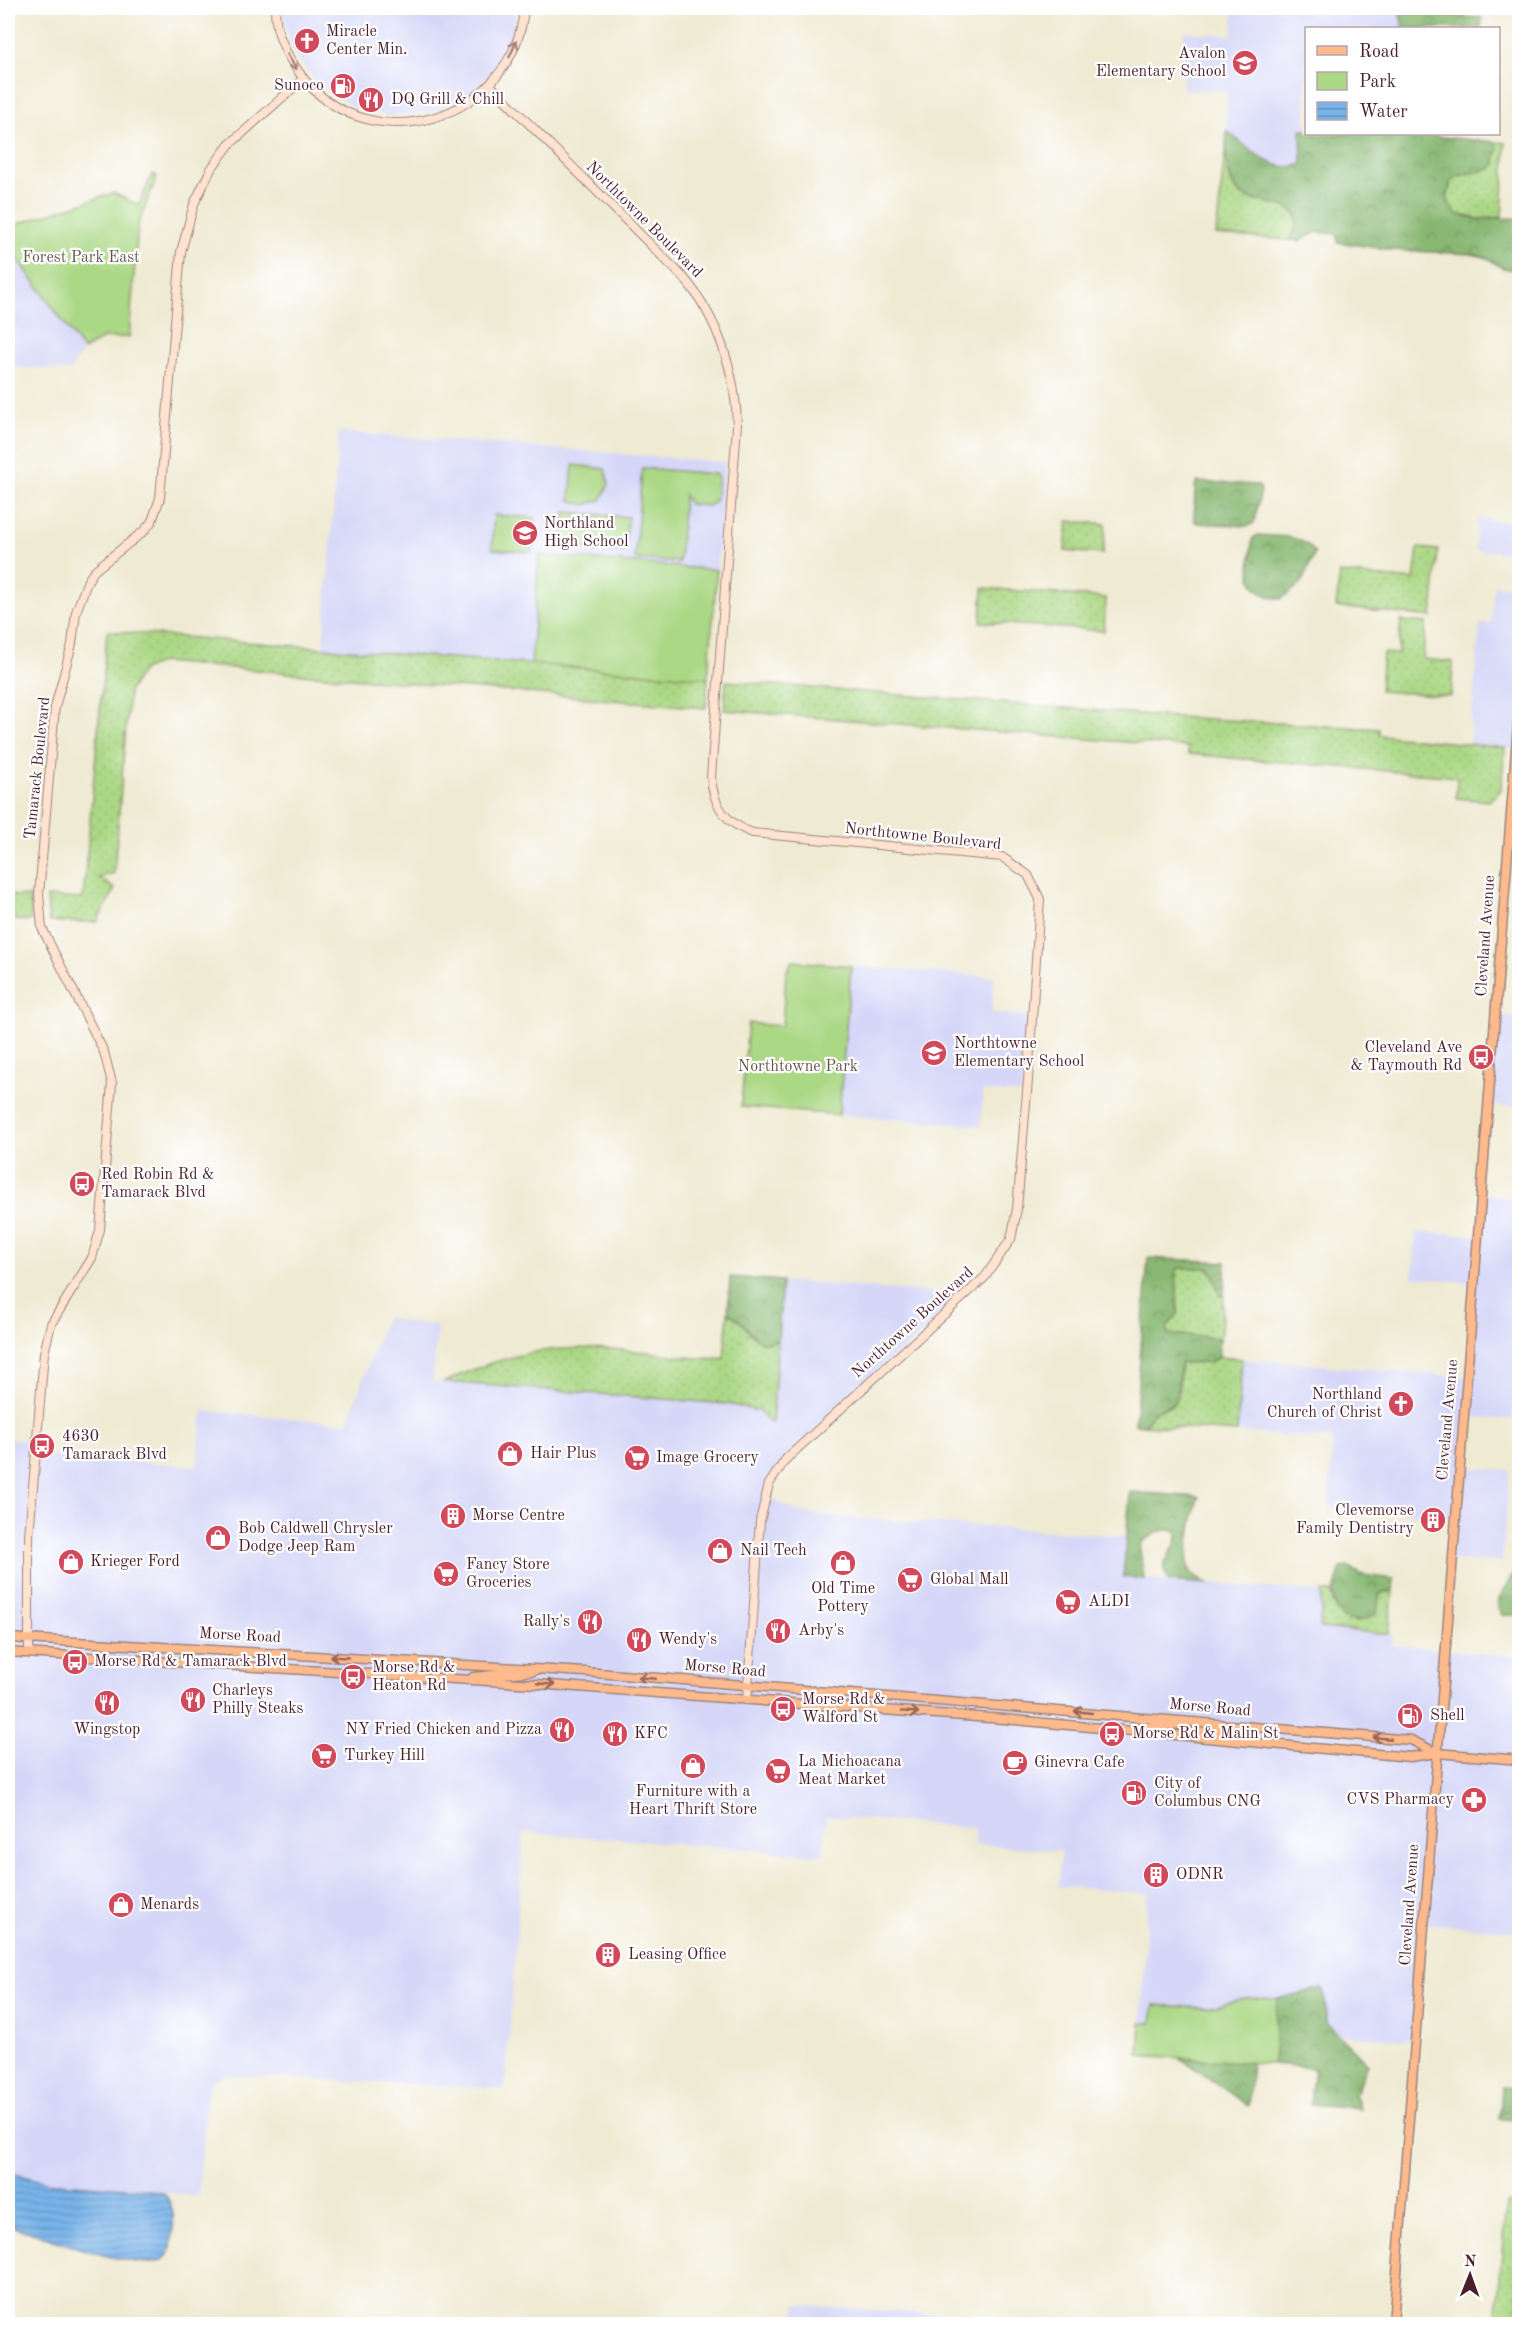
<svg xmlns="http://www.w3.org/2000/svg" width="1527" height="2332" font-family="'Old Standard TT',serif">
<defs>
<pattern id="grass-dots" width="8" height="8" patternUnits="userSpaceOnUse" patternTransform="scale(1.5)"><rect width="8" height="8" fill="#abd885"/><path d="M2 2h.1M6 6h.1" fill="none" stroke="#95b973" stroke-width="1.8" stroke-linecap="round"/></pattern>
<pattern id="forest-crowns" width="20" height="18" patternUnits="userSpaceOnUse" patternTransform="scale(1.5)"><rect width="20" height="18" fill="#88b872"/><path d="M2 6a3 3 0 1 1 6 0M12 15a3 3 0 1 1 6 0" fill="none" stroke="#71955e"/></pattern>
<pattern id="water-rules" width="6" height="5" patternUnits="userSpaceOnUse" patternTransform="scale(1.5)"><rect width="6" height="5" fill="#78b4ea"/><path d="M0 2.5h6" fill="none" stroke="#6492be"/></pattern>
</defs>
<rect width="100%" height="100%" fill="#fff"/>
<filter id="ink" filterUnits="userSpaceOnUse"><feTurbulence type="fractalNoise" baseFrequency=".0167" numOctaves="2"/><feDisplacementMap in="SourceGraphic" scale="12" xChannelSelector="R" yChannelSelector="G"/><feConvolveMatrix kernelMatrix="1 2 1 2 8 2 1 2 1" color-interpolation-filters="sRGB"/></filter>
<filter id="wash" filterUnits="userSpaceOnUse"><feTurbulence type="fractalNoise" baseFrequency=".008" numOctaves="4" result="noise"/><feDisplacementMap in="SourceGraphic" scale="24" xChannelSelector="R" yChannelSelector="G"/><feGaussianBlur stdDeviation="1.35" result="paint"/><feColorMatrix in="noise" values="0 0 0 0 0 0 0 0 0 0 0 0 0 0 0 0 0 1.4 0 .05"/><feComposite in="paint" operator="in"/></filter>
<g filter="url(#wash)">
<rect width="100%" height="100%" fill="#efead2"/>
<g fill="#d6d7f8">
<polygon points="282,8 517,8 512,38 493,72 464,98 428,113 389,116 351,106 318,85 294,54 282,16"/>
<polygon points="1234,8 1352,8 1416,13 1414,28 1306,28 1306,129 1301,129 1302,164 1289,169 1270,164 1227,131 1227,91 1183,90 1184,32 1232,35"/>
<polygon points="8,245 83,350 70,371 8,366"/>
<polygon points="339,432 725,462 708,678 323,647"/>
<polygon points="1477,519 1519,523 1519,554 1475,550"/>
<polygon points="1494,585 1519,587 1519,810 1510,808 1515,749 1469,745 1480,624 1491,624"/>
<polygon points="851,966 994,977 992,1013 1028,1016 1022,1094 983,1091 981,1126 839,1115"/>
<polygon points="1495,1015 1519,1017 1519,1107 1488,1105"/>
<polygon points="1481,1194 1519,1198 1520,1378 1517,1378 1513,1420 1465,1417 1461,1467 1510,1470 1502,1562 1452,1560 1455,1516 1328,1507 1333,1439 1237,1432 1242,1359 1466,1377 1474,1283 1413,1277 1416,1232 1477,1235"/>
<polygon points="782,1281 963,1295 797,1448 764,1494 796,1511 835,1517 1126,1536 1124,1577 1322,1592 1321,1628 1393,1634 1392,1645 1519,1657 1520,1873 1515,1931 1424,1923 1415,2040 1338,2035 1326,2022 1325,1997 1321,1988 1277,1999 1250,1998 1206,2008 1154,2005 1152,2024 1141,2023 1148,1894 1058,1886 1061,1851 974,1844 974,1828 826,1816 823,1855 524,1832 505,2089 224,2075 212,2081 207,2093 198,2197 151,2190 45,2182 8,2172 8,1439 39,1441 38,1456 197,1466 203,1411 347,1423 386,1316 403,1322 437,1325 433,1381 728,1404 758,1411 772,1423"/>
<polygon points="796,2305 961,2316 960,2324 795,2324"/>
</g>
<g fill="url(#grass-dots)" stroke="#7a7c58" stroke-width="1.5">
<polygon points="1495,142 1506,143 1502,217 1478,219 1456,214 1447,200 1451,180 1461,173 1490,169 1498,148"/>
<path d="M1225,153C1228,167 1229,188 1243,196C1263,207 1318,199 1289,240L1216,235Z"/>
<polygon points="1068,521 1106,524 1103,554 1065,551"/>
<polygon points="1418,548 1438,550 1432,617 1336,607 1340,573 1414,580"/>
<polygon points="983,588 1106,598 1104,631 981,622"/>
<polygon points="1401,621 1426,623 1423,659 1453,662 1451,696 1380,691 1383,653 1398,654"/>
<polygon points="107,631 708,678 706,708 161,662 143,670 129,691 114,873 99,878 115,889 97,922 49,922 47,897 83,899"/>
<polygon points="726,681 1176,717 1379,729 1379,735 1505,748 1501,790 1489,801 1456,798 1457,777 1188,754 1188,747 724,710"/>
<polygon points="8,895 30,897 31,921 8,919"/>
<polygon points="1204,1267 1213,1274 1220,1296 1224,1295 1220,1341 1218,1338 1168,1335 1167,1327 1178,1314 1176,1271 1179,1268"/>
<path d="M728,1313L738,1317L750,1334L766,1343L778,1340L772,1424L758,1411L728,1404L445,1382C516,1348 568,1343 646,1352C673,1355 696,1360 724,1358Z"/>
<polygon points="1219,1357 1242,1359 1237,1432 1144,1425 1156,1410 1171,1406 1178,1397 1181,1363 1210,1362"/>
<polygon points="1393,1591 1389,1634 1320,1628 1322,1592 1332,1592 1333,1603 1355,1622 1370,1618 1377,1613 1379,1596 1383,1592"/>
<polygon points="1506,2203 1519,2204 1519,2324 1496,2324"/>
</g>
<g fill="url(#forest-crowns)" stroke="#696c4e" stroke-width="1.5">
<polygon points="1399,12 1482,18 1481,28 1404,28"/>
<path d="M1301,129H1306V134H1413L1495,142L1498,148L1494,166C1482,175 1464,170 1451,180L1447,200L1456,214L1478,219L1519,218V271L1503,268L1485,257L1471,254L1392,250L1338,242L1337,234L1316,232L1300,241L1289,240C1320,196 1256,209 1240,193C1224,177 1225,152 1227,131C1248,147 1273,176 1302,164Z"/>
<polygon points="1198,482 1258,485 1261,490 1254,523 1248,526 1197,523 1194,520 1195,486"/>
<path d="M1258,535C1279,537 1302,533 1315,553L1301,584L1281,599C1245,595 1248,568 1253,538Z"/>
<polygon points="1148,1258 1226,1262 1224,1295 1220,1296 1213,1274 1208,1268 1179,1268 1176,1271 1178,1314 1167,1327 1168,1334 1218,1338 1219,1357 1210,1362 1181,1363 1175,1403 1155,1411 1144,1425 1135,1424"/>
<path d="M730,1277L782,1281L778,1340L762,1343C749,1334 742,1319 728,1313Z"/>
<path d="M1130,1492L1199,1497C1194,1508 1186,1554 1188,1565C1190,1576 1200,1580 1209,1584L1169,1581C1155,1559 1179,1553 1177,1532C1163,1526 1154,1535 1142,1542L1140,1549L1144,1579L1123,1577Z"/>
<polygon points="1519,1563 1519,1615 1502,1615 1498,1608 1499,1599"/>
<path d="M1347,1566L1362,1575L1394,1579L1393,1591L1383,1592L1379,1595L1377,1613C1367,1621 1357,1622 1344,1619C1328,1602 1334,1589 1341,1568Z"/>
<polygon points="1322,1988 1325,1997 1326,2022 1368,2064 1355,2094 1360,2108 1310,2104 1314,2068 1273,2064 1277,1999"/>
<polygon points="1180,2058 1252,2063 1248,2106"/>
<polygon points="1502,2087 1519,2088 1519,2120 1500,2119"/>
</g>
<g fill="#abd885" stroke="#7a7c58" stroke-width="1.5">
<polygon points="152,174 157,176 138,225 129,337 104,338 83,350 8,245 8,227 113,193 139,205"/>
<polygon points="573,465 605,469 609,484 601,500 585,505 570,500"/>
<polygon points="642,468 715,474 718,478 715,501 708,506 689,504 684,495 679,562 635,559"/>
<polygon points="565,512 628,517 625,552 562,547"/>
<polygon points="494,515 535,518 532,552 492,549"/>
<polygon points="539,555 717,570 708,678 531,664"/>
<polygon points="792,961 851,966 839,1115 741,1107 748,1023 782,1026 786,973"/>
<polygon points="1250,1998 1277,1999 1273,2064 1139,2055 1141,2023 1152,2023 1154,2005 1206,2008"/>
</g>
<path fill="url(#water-rules)" stroke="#616a8a" stroke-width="1.5" d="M8,2172L45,2182L151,2190L165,2194C175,2209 174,2220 172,2238C172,2247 170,2257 160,2261C136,2271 37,2234 8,2225Z"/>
</g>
<g filter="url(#ink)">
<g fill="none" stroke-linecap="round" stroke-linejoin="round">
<g stroke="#9c847e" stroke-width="10">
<g id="secondary">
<path d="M275,8C275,30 285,53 298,71C364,166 515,122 524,8"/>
<path d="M490,85L684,278C718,318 736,373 737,425L711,777C713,806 726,824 753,833L1002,857L1028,875L1040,899L1028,1080L1017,1209L1011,1239L985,1277L786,1459L769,1484L760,1521L747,1700"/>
<polyline points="29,1653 29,1536 44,1353 51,1324 92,1258 100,1230 112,1083 104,1052 42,928 39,895 55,707 72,644 76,612 88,580 95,570 144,531 152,521 160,498 181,252 194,204 211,169 229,145 303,79"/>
</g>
</g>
<g stroke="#9c847e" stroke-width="11">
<g id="primary">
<polyline points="8,1638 585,1672 1411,1740 1437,1753"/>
<polyline points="8,1652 536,1684 1004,1719 1410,1757 1437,1753 1520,1760"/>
<polyline points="473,1677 534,1671"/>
<polyline points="1138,1728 1182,1724"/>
<polyline points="1193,1733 1237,1729"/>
<polyline points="1393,2324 1520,698"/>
</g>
</g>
<use href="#secondary" stroke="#fee3d1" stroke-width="8"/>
<use href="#primary" stroke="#fcba8d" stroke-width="8"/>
</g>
<defs><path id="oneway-shaft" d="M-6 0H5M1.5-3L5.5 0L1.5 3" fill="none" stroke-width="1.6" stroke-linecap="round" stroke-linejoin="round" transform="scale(1.5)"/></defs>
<g stroke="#a4817e">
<use href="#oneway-shaft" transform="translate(513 49) rotate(-66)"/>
<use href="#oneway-shaft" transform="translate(292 62) rotate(59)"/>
</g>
<g stroke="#9a6557">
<use href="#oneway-shaft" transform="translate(339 1657) rotate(-177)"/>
<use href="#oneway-shaft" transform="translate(647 1678) rotate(-175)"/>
<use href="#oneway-shaft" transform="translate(546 1684) rotate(5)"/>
<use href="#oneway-shaft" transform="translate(910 1712) rotate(4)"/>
<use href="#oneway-shaft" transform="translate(1083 1712) rotate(-174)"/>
<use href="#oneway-shaft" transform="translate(1382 1738) rotate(-175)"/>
</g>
</g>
<defs>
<g id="church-disc" transform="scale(1.35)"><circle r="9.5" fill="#d1495b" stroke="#fff"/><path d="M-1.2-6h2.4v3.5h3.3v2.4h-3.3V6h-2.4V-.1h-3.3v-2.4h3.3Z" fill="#fff"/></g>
<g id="school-disc" transform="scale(1.35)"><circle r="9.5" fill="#d1495b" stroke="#fff"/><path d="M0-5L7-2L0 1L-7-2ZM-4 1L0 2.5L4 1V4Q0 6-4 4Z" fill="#fff"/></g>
<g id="fuel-disc" transform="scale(1.35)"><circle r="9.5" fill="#d1495b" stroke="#fff"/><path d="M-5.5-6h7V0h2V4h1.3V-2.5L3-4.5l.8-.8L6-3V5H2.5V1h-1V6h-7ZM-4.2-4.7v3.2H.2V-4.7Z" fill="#fff"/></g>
<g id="restaurant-disc" transform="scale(1.35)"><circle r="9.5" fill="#d1495b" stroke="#fff"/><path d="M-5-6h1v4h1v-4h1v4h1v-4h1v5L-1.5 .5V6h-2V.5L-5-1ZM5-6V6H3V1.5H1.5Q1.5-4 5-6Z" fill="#fff"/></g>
<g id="bus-disc" transform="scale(1.35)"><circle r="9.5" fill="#d1495b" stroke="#fff"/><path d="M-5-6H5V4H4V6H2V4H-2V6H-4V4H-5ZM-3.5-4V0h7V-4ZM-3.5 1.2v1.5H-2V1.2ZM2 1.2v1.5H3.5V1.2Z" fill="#fff"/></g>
<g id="shop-disc" transform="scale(1.35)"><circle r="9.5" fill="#d1495b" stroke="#fff"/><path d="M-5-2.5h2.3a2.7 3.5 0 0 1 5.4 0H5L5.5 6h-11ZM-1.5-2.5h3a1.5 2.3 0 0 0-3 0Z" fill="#fff"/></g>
<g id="supermarket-disc" transform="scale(1.35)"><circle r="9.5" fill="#d1495b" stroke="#fff"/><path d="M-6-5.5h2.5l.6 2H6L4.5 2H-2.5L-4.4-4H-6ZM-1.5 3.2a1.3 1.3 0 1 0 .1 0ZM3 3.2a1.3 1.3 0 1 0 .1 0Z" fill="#fff"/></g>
<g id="building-disc" transform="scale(1.35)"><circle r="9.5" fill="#d1495b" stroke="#fff"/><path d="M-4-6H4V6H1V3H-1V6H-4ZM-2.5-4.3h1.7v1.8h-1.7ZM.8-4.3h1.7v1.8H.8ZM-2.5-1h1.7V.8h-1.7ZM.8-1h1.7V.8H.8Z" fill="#fff"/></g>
<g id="cafe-disc" transform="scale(1.35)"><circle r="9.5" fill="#d1495b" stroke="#fff"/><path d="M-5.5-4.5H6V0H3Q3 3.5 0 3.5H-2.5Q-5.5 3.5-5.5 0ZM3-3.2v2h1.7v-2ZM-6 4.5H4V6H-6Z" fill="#fff"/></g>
<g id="pharmacy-disc" transform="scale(1.35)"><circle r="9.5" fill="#d1495b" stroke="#fff"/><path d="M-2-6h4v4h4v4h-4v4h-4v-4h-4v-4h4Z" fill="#fff"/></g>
</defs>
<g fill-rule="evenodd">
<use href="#church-disc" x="307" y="41"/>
<use href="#school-disc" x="1245" y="63"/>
<use href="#fuel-disc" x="343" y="86"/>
<use href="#restaurant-disc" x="371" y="100"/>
<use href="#school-disc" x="525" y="533"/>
<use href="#school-disc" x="934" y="1053"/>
<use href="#bus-disc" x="1481" y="1057"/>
<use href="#bus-disc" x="82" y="1184"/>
<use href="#church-disc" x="1401" y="1404"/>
<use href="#bus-disc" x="42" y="1446"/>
<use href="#shop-disc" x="510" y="1454"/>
<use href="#supermarket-disc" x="637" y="1458"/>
<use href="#building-disc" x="453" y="1516"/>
<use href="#building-disc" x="1433" y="1520"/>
<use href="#shop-disc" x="218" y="1538"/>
<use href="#shop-disc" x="720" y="1551"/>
<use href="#shop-disc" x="71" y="1562"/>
<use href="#shop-disc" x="843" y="1563"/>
<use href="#supermarket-disc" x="446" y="1574"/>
<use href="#supermarket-disc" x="910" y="1580"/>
<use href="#supermarket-disc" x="1068" y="1602"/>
<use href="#restaurant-disc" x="590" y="1622"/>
<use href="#restaurant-disc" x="778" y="1631"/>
<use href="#restaurant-disc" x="639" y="1640"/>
<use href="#bus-disc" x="75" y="1662"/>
<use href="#bus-disc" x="353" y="1677"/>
<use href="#restaurant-disc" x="193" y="1700"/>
<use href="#restaurant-disc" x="107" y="1703"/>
<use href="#bus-disc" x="783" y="1709"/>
<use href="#fuel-disc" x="1410" y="1716"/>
<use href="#restaurant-disc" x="562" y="1730"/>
<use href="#restaurant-disc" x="615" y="1734"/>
<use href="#bus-disc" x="1112" y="1734"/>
<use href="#supermarket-disc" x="324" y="1756"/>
<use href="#cafe-disc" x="1015" y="1763"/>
<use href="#shop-disc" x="693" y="1766"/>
<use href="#supermarket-disc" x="778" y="1771"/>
<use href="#fuel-disc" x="1134" y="1793"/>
<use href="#pharmacy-disc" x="1474" y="1800"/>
<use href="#building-disc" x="1156" y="1875"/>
<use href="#shop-disc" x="121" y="1905"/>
<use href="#building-disc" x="608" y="1955"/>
</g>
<g text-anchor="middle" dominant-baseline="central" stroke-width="4.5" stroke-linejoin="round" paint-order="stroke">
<g font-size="16" fill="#4a1f2b" stroke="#fff" text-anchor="start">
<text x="326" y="32">Miracle<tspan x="326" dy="18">Center Min.</tspan></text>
<text x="1226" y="54" text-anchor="end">Avalon<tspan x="1226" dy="18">Elementary School</tspan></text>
<text x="324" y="86" text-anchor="end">Sunoco</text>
<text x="391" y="100">DQ Grill &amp; Chill</text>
<text x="544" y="524">Northland<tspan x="544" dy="18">High School</tspan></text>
<text x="954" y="1044">Northtowne<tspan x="954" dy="18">Elementary School</tspan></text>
<text x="1462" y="1048" text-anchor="end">Cleveland Ave<tspan x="1462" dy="18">&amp; Taymouth Rd</tspan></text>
<text x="101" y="1175">Red Robin Rd &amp;<tspan x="101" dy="18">Tamarack Blvd</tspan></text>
<text x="1382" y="1395" text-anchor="end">Northland<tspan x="1382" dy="18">Church of Christ</tspan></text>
<text x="62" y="1437">4630<tspan x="62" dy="18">Tamarack Blvd</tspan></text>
<text x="530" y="1454">Hair Plus</text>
<text x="656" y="1458">Image Grocery</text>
<text x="1414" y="1511" text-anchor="end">Clevemorse<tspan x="1414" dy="18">Family Dentistry</tspan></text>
<text x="472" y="1516">Morse Centre</text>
<text x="238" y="1529">Bob Caldwell Chrysler<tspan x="238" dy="18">Dodge Jeep Ram</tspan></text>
<text x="740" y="1551">Nail Tech</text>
<text x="90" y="1562">Krieger Ford</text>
<text x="466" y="1565">Fancy Store<tspan x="466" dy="18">Groceries</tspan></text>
<text x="930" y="1580">Global Mall</text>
<text x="843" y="1589" text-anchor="middle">Old Time<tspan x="843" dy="18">Pottery</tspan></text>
<text x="1088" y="1602">ALDI</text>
<text x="570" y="1622" text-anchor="end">Rally's</text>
<text x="798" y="1631">Arby's</text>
<text x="658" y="1640">Wendy's</text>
<text x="94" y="1662">Morse Rd &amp; Tamarack Blvd</text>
<text x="372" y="1668">Morse Rd &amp;<tspan x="372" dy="18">Heaton Rd</tspan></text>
<text x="212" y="1691">Charleys<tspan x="212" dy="18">Philly Steaks</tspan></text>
<text x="802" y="1700">Morse Rd &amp;<tspan x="802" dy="18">Walford St</tspan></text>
<text x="1430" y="1716">Shell</text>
<text x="107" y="1730" text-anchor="middle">Wingstop</text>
<text x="542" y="1730" text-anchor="end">NY Fried Chicken and Pizza</text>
<text x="634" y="1734">KFC</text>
<text x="1132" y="1734">Morse Rd &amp; Malin St</text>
<text x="344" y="1756">Turkey Hill</text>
<text x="798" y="1762">La Michoacana<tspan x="798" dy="18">Meat Market</tspan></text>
<text x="1034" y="1763">Ginevra Cafe</text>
<text x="1154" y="1784">City of<tspan x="1154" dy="18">Columbus CNG</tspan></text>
<text x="693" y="1792" text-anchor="middle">Furniture with a<tspan x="693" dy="18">Heart Thrift Store</tspan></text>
<text x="1454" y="1800" text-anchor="end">CVS Pharmacy</text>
<text x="1176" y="1875">ODNR</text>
<text x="140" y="1905">Menards</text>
<text x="628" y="1955">Leasing Office</text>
</g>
<g font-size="16" fill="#4a1f2b" stroke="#fff">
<text transform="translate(644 220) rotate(45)">Northtowne Boulevard</text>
<text transform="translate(38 768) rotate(-84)">Tamarack Boulevard</text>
<text transform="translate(923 837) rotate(6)">Northtowne Boulevard</text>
<text transform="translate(1486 936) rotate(-86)">Cleveland Avenue</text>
<text transform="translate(913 1323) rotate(-42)">Northtowne Boulevard</text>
<text transform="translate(1448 1420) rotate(-85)">Cleveland Avenue</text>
<text transform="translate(240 1636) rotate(3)">Morse Road</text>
<text transform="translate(725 1669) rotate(5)">Morse Road</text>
<text transform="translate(1210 1708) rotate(5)">Morse Road</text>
<text transform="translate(1410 1905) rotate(-86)">Cleveland Avenue</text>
</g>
<g font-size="16" fill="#675646" stroke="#fff">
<text x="81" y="258">Forest Park East</text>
<text x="798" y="1067">Northtowne Park</text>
</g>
</g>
<rect width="1527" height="2332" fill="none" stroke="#fff" stroke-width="30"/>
<rect x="1305" y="27" width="195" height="108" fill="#ffffff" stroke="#b7a5aa" stroke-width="1.5"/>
<rect x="1317" y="46" width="30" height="9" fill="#fcba8d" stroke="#b7a5aa" stroke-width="1.5"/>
<text x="1359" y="57" font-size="18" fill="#4a1f2b">Road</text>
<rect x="1317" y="72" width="30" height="18" fill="#abd885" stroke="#b7a5aa" stroke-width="1.5"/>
<text x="1359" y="87" font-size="18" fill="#4a1f2b">Park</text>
<rect x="1317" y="102" width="30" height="18" fill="url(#water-rules)" stroke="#b7a5aa" stroke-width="1.5"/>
<text x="1359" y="117" font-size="18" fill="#4a1f2b">Water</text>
<g transform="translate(1470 2275) rotate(1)" stroke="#ffffff" stroke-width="4.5" paint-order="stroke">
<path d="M0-4.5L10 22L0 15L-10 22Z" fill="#4a1f2b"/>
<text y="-9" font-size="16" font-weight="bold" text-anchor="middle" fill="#4a1f2b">N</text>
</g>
</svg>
